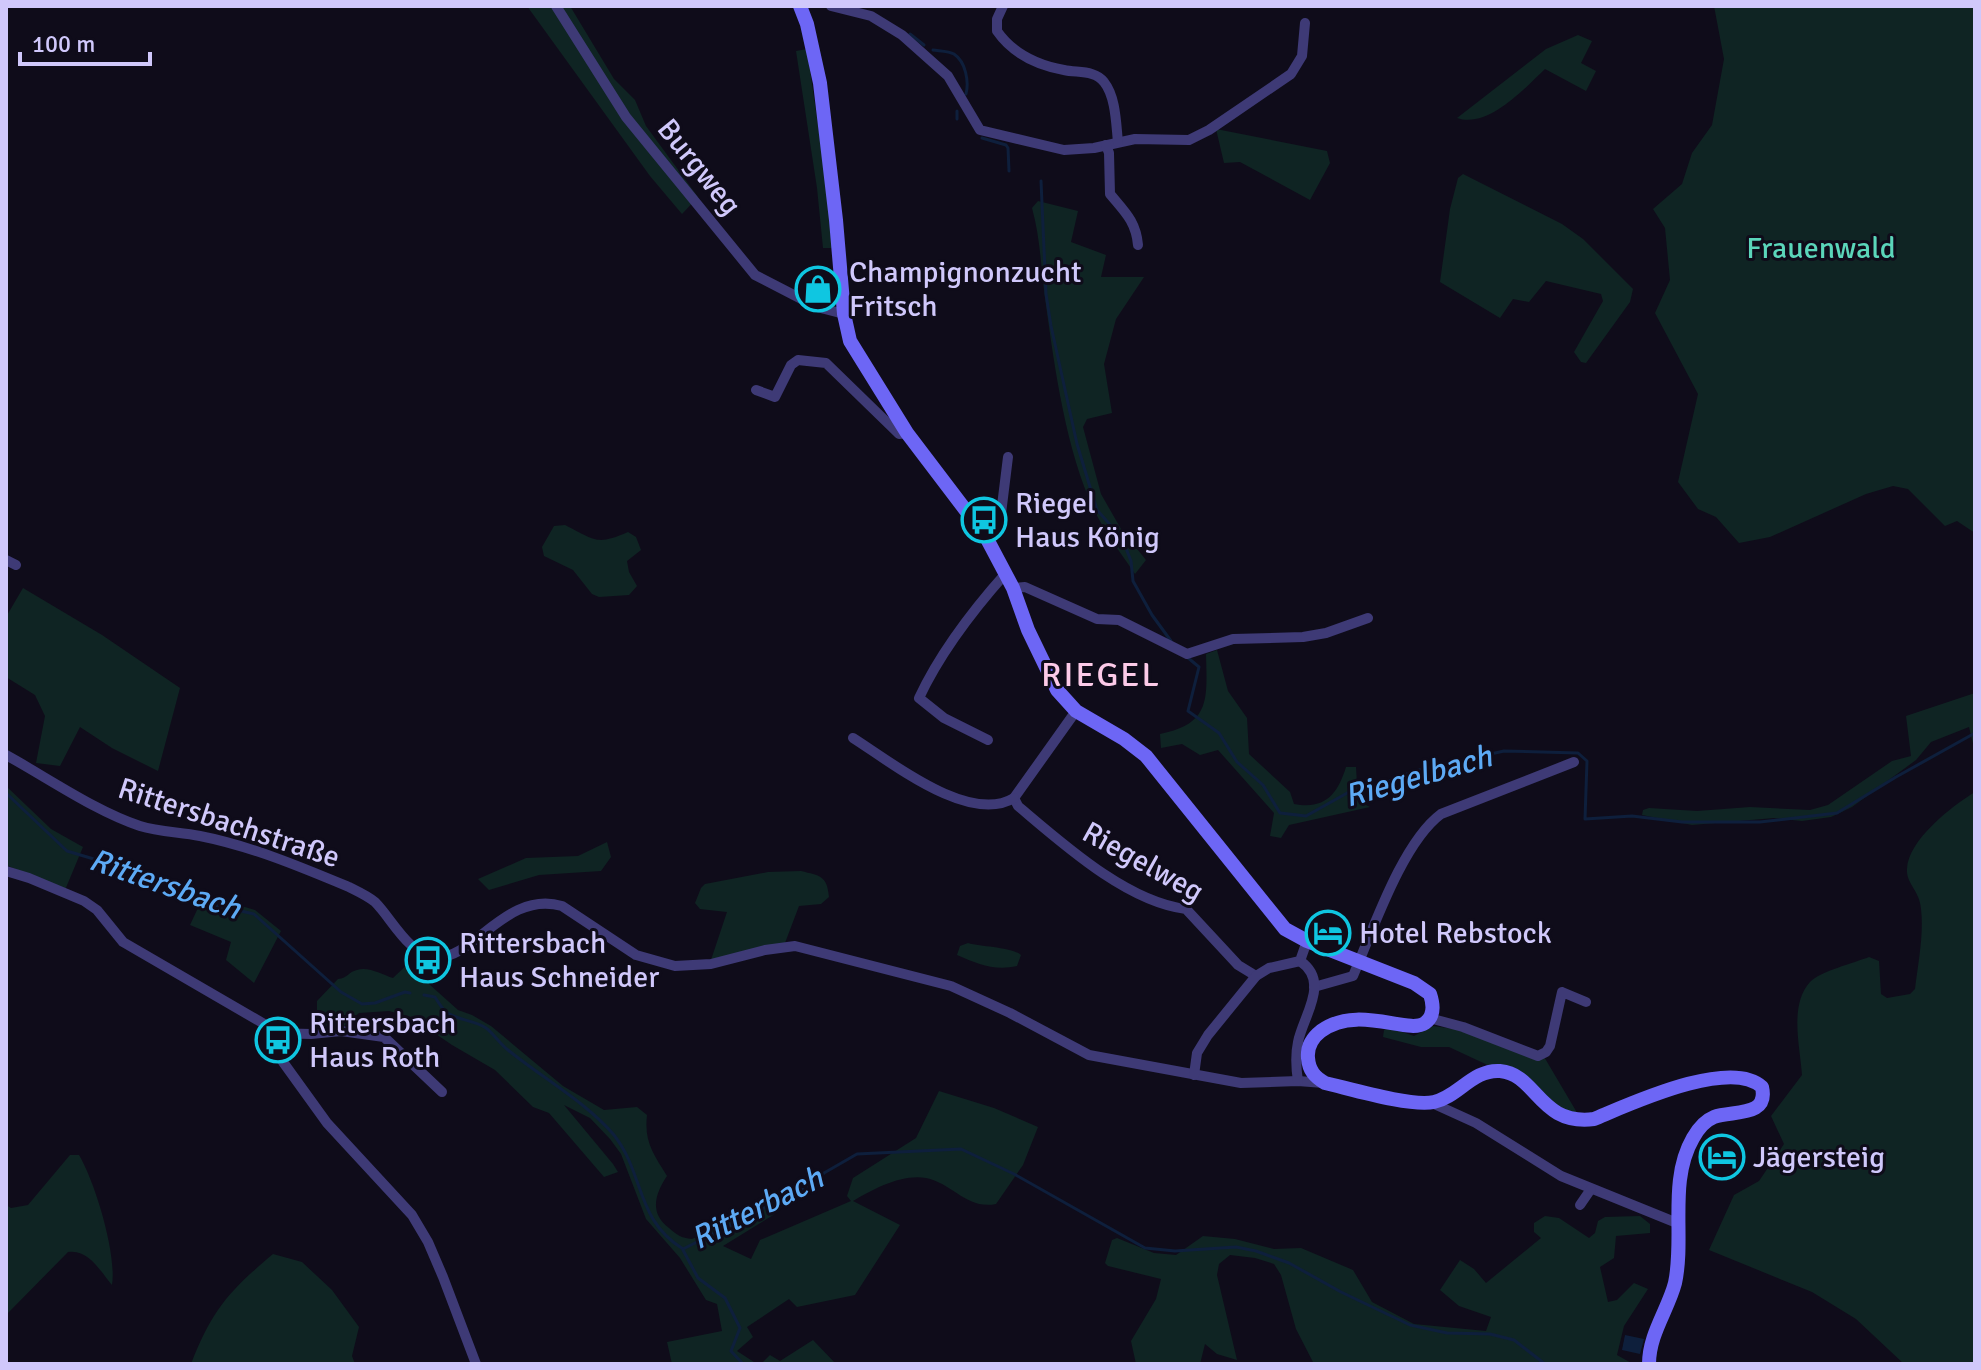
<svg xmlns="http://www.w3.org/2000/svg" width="1981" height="1370" font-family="Signika,sans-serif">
<rect width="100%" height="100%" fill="#0f0c1a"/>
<g fill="#0f2423">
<polygon points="527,6 570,6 614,79 635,100 646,126 698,197 682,214 650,176"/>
<polygon points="1714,6 1975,6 1975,533 1957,521 1945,526 1908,489 1893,486 1866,494 1770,537 1739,543 1716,517 1698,509 1678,482 1698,394 1655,313 1670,280 1665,228 1653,209 1682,184 1692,153 1712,125 1724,59"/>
<path d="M1578,35L1592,41L1581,63L1596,71L1586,91L1545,69C1525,88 1488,129 1457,118L1546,49Z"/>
<polygon points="807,49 827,188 832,248 823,248 817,188 796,51"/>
<polygon points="1216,129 1327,151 1330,163 1310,200 1240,162 1224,163"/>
<polygon points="1463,174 1562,224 1583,239 1633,289 1630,302 1586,363 1581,362 1574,352 1603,301 1601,294 1546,281 1529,302 1513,299 1500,318 1440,282 1450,209 1458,178"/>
<path d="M1038,201L1078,211L1071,242L1106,255L1101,277H1144L1116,319L1104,364L1112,413L1087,419L1083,427L1101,494L1121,529L1146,560L1135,574C1124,557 1111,541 1101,523C1068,465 1055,371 1046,305C1041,273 1041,240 1032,208Z"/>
<path d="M565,525C595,540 596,546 628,532L636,537L641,550L627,561L629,572L637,586L629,595L599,597L592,594L573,570L544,556L542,547L554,526Z"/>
<polygon points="23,588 102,635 180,688 158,771 112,748 80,727 60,766 36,763 45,716 35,695 6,677 6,617"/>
<path d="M1217,650L1228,691L1247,718L1249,754L1290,792L1294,804C1326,810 1338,793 1346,767H1356L1358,801L1370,807L1289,825L1281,838L1270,836L1274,813L1218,750L1200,755L1182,744L1161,748L1160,734C1211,724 1207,699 1206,654Z"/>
<polygon points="1975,693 1975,752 1969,727 1931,742 1916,760 1852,807 1831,817 1802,821 1774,818 1692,825 1642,815 1643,810 1649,808 1697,811 1750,807 1810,810 1828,805 1892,761 1911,756 1906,716"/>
<polygon points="6,786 51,829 83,847 65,890 6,865"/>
<path d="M1975,792V1364H1904L1856,1319L1812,1292L1709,1250L1734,1195L1759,1181L1784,1144L1771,1116L1802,1075C1800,1046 1789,1005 1810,982C1821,971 1854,963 1869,957L1879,961L1881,994L1887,998L1910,994L1915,989C1918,964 1924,934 1921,909C1920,891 1906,884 1907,869C1908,840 1952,806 1975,792Z"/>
<polygon points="607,842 611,857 601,871 539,875 489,890 478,879 526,858 578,856"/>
<path d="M801,871C820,876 827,875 829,897L821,904L799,906L785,943L711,960L727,912L700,909L695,903L701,888L705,884L768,872Z"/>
<polygon points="204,895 255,910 281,931 254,983 226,960 231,942 190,925"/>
<path d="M968,943C982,947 1012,947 1021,955L1017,966C994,971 978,964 957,955L960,946Z"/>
<path d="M414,958L431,964L429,984L458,1010L472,1015L491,1026L563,1086L604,1110L637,1107L647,1115C644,1142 653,1153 667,1176C655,1194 649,1213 669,1228C677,1235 681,1238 692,1239L772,1203L782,1207L778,1212L723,1246L751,1259L760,1240L851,1201L847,1196L853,1178L916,1138L939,1091L994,1108L1038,1127L1023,1165L996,1204C967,1210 952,1183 926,1178C901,1174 874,1189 853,1201L900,1225L855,1295L797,1307L789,1299L747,1327L753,1337L737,1351L757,1364H672L667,1342L722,1331L717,1304L706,1300L680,1258L646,1219L621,1154L610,1139L590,1118L564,1105L613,1164L618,1172L604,1177L549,1113L533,1107L495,1070L452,1045L411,1017L389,1011L359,1013L343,1027L317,1030V1001L338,979C348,978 348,972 357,970C368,966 383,975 393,978Z"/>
<polygon points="1433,1026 1462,1030 1543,1055 1579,1116 1563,1112 1494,1068 1449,1047 1421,1047 1383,1037 1384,1030 1390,1028 1414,1036"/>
<path d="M70,1155H79C95,1182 117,1254 112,1285C100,1271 89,1249 68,1252L6,1315V1205L11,1208L28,1205Z"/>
<polygon points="1545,1216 1559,1218 1589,1238 1595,1233 1598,1221 1605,1217 1640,1216 1650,1224 1650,1233 1616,1236 1614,1258 1600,1267 1608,1302 1617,1300 1634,1283 1648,1289 1624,1326 1617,1355 1633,1364 1314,1364 1296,1329 1281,1275 1274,1264 1255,1258 1230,1255 1219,1264 1217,1275 1237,1360 1217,1354 1205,1344 1200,1364 1136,1364 1131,1341 1156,1299 1161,1279 1108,1266 1105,1263 1112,1240 1117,1238 1154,1253 1176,1255 1203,1236 1235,1239 1274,1249 1301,1248 1353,1270 1372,1302 1414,1324 1486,1331 1491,1317 1459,1306 1440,1290 1460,1260 1474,1269 1486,1283 1541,1238 1534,1232 1534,1223"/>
<path d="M273,1254L302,1262L332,1290L359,1327L352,1356L355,1364H191C212,1310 229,1291 273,1254Z"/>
<polygon points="813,1340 836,1364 761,1364 770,1355 780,1361"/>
</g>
<polygon fill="#0e1f3c" points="1625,1335 1644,1339 1640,1354 1622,1350"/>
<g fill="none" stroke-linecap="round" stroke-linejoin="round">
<g stroke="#0e1f3c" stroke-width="3">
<polyline points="910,34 924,45"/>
<path d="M933,50C939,51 949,51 954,54C966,62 969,82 966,94"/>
<polyline points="957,111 957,119"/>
<polyline points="982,138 1006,145 1008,148 1009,171"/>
<polyline points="1041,181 1046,294 1051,326 1077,444 1097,510 1122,538 1131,561 1133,581 1152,615 1171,641"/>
<polyline points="1187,657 1199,667 1188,711 1219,733 1237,762 1263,785 1280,813 1306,816 1349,792 1368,789 1415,771 1504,751 1578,753 1587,761 1585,819 1632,816 1682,822 1760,822 1837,813 1896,777 1975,733"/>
<polyline points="6,793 67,851 164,880 188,894 219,906 254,914 341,992 362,1004 375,1003 405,992 410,993"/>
<path d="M424,995L435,997C438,1002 442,1008 446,1012C456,1020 474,1020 486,1028C494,1034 500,1044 508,1050C541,1077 586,1102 614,1135C645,1175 635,1219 683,1249L810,1185L824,1173L857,1154L961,1149L1014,1174L1145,1248L1175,1251L1236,1247L1256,1251L1289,1263L1341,1292L1410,1325L1447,1333L1490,1334L1514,1340L1545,1364"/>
<polyline points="683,1250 698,1278 725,1298 740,1328 731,1351 743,1364"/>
</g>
<g stroke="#3e3a76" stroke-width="10">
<polyline points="556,6 626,117 755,275 817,307 844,314"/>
<polyline points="831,6 871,16 902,35 948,76 980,130 1064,150 1094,148 1135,139 1189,140 1209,130 1291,74 1302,56 1305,23"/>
<path d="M1003,6L997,19V31C1013,54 1037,65 1064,70C1078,73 1095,70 1104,82C1116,97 1116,124 1118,142"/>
<path d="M1106,145L1109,153L1110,194C1124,211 1136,221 1138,245"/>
<polyline points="756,390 775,397 791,365 798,360 826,363 899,434 907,433"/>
<polyline points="986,537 999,530 1008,457"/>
<polyline points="6,560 16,565"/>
<polyline points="1013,588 1025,587 1097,619 1119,620 1187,654 1233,639 1303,637 1326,633 1368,618"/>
<path d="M1076,711L1014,798L1018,806C1063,844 1127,902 1186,909L1238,965L1256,976"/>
<path d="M853,738C891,762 969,825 1014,798"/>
<path d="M988,740L944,718L919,698C940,653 973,610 1006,573"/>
<path d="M6,755C48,778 95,811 140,826C159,832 180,832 200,836C251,846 301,867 349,887C357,891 368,896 375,902C393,920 408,955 437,957C474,959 506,890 562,906L636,955L675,966L711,964L765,950L795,946L951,986L1010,1013L1089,1055L1241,1083L1298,1081L1324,1083"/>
<polyline points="6,871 29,878 84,901 97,910 123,942 266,1025 283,1062 327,1123 412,1215 428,1242 443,1277 476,1364"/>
<path d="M1314,987L1353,976C1373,930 1402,843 1441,814L1574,762"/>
<polyline points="1429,1018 1463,1027 1538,1056 1546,1052 1550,1046 1562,992 1586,1002"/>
<polyline points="271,1033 311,1034 341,1031 384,1037 442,1092"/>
<polyline points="1194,1075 1197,1053 1208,1035 1256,976 1269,968 1300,961 1307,941"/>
<path d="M1298,1081C1296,1068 1295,1056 1298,1042C1303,1016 1331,982 1300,961"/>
<polyline points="1432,1103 1476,1123 1561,1176 1677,1223"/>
<polyline points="1580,1205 1591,1189"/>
</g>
<path stroke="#6d66f5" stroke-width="14" d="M800,6L807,24L820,83L836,220L844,314L850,341L907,433L986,537L1013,588L1028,630L1057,690L1076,711L1124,739L1146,756L1285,929L1307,941L1414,983L1430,994C1433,1003 1435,1016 1425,1023C1408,1035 1358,1004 1321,1031C1312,1038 1307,1047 1308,1058C1309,1071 1315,1077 1325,1083C1351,1089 1411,1107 1434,1102C1458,1097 1473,1069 1500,1071C1537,1074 1539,1126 1594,1119C1628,1105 1730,1057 1762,1087C1769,1118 1732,1110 1714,1117C1704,1121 1698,1129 1693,1138C1668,1181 1685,1237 1675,1283C1668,1310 1649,1334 1649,1364"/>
</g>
<defs>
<g id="shop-ring" transform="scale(2.3)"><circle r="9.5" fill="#0f0c1a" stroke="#0fc6e1" stroke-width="1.5"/><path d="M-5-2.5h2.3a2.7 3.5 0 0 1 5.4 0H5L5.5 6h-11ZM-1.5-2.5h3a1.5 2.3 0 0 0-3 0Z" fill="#0fc6e1"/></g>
<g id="bus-ring" transform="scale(2.3)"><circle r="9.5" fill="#0f0c1a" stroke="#0fc6e1" stroke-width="1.5"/><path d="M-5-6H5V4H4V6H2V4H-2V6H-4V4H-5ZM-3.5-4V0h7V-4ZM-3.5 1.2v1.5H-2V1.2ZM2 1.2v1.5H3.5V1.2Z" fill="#0fc6e1"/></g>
<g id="hotel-ring" transform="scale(2.3)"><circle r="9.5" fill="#0f0c1a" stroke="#0fc6e1" stroke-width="1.5"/><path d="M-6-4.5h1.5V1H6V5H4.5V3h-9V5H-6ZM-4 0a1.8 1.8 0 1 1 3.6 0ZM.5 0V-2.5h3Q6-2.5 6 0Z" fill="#0fc6e1"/></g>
</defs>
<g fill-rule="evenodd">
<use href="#shop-ring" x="818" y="289"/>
<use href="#bus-ring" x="984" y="520"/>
<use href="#hotel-ring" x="1328" y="933"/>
<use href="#bus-ring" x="428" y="960"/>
<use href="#bus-ring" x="278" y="1040"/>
<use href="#hotel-ring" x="1722" y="1157"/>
</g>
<g text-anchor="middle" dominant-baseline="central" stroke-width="6" stroke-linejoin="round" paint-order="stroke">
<g font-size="30" fill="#d0c8fb" stroke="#0f0c1a">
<text transform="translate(699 167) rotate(51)">Burgweg</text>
<text transform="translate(229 823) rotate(18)">Rittersbachstraße</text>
<text transform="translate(1143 862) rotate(29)">Riegelweg</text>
</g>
<g font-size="30" fill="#5bd5ba" stroke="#0f0c1a">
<text x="1821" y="248">Frauenwald</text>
</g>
<g font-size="30" fill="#d0c8fb" stroke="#0f0c1a" text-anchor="start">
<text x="849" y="272">Champignonzucht<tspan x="849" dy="34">Fritsch</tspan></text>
<text x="1015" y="503">Riegel<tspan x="1015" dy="34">Haus König</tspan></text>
<text x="1359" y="933">Hotel Rebstock</text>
<text x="459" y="943">Rittersbach<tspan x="459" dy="34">Haus Schneider</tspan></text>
<text x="309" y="1023">Rittersbach<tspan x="309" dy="34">Haus Roth</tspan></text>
<text x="1753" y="1157">Jägersteig</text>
</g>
<g font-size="32" font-style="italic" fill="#5daaf5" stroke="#0f0c1a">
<text transform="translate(1418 776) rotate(-16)">Riegelbach</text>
<text transform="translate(165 884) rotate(19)">Rittersbach</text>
<text transform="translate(757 1208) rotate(-27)">Ritterbach</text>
</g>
<g font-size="34" letter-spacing="2" fill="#fccae8" stroke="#0f0c1a">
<text x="1101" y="675">RIEGEL</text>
</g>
</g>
<rect width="1981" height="1370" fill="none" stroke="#d0c8fb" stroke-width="16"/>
<path d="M20 52v12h130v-12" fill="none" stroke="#d0c8fb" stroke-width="4"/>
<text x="32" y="52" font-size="24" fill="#d0c8fb" stroke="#0f0c1a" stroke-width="6" paint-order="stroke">100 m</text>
</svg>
